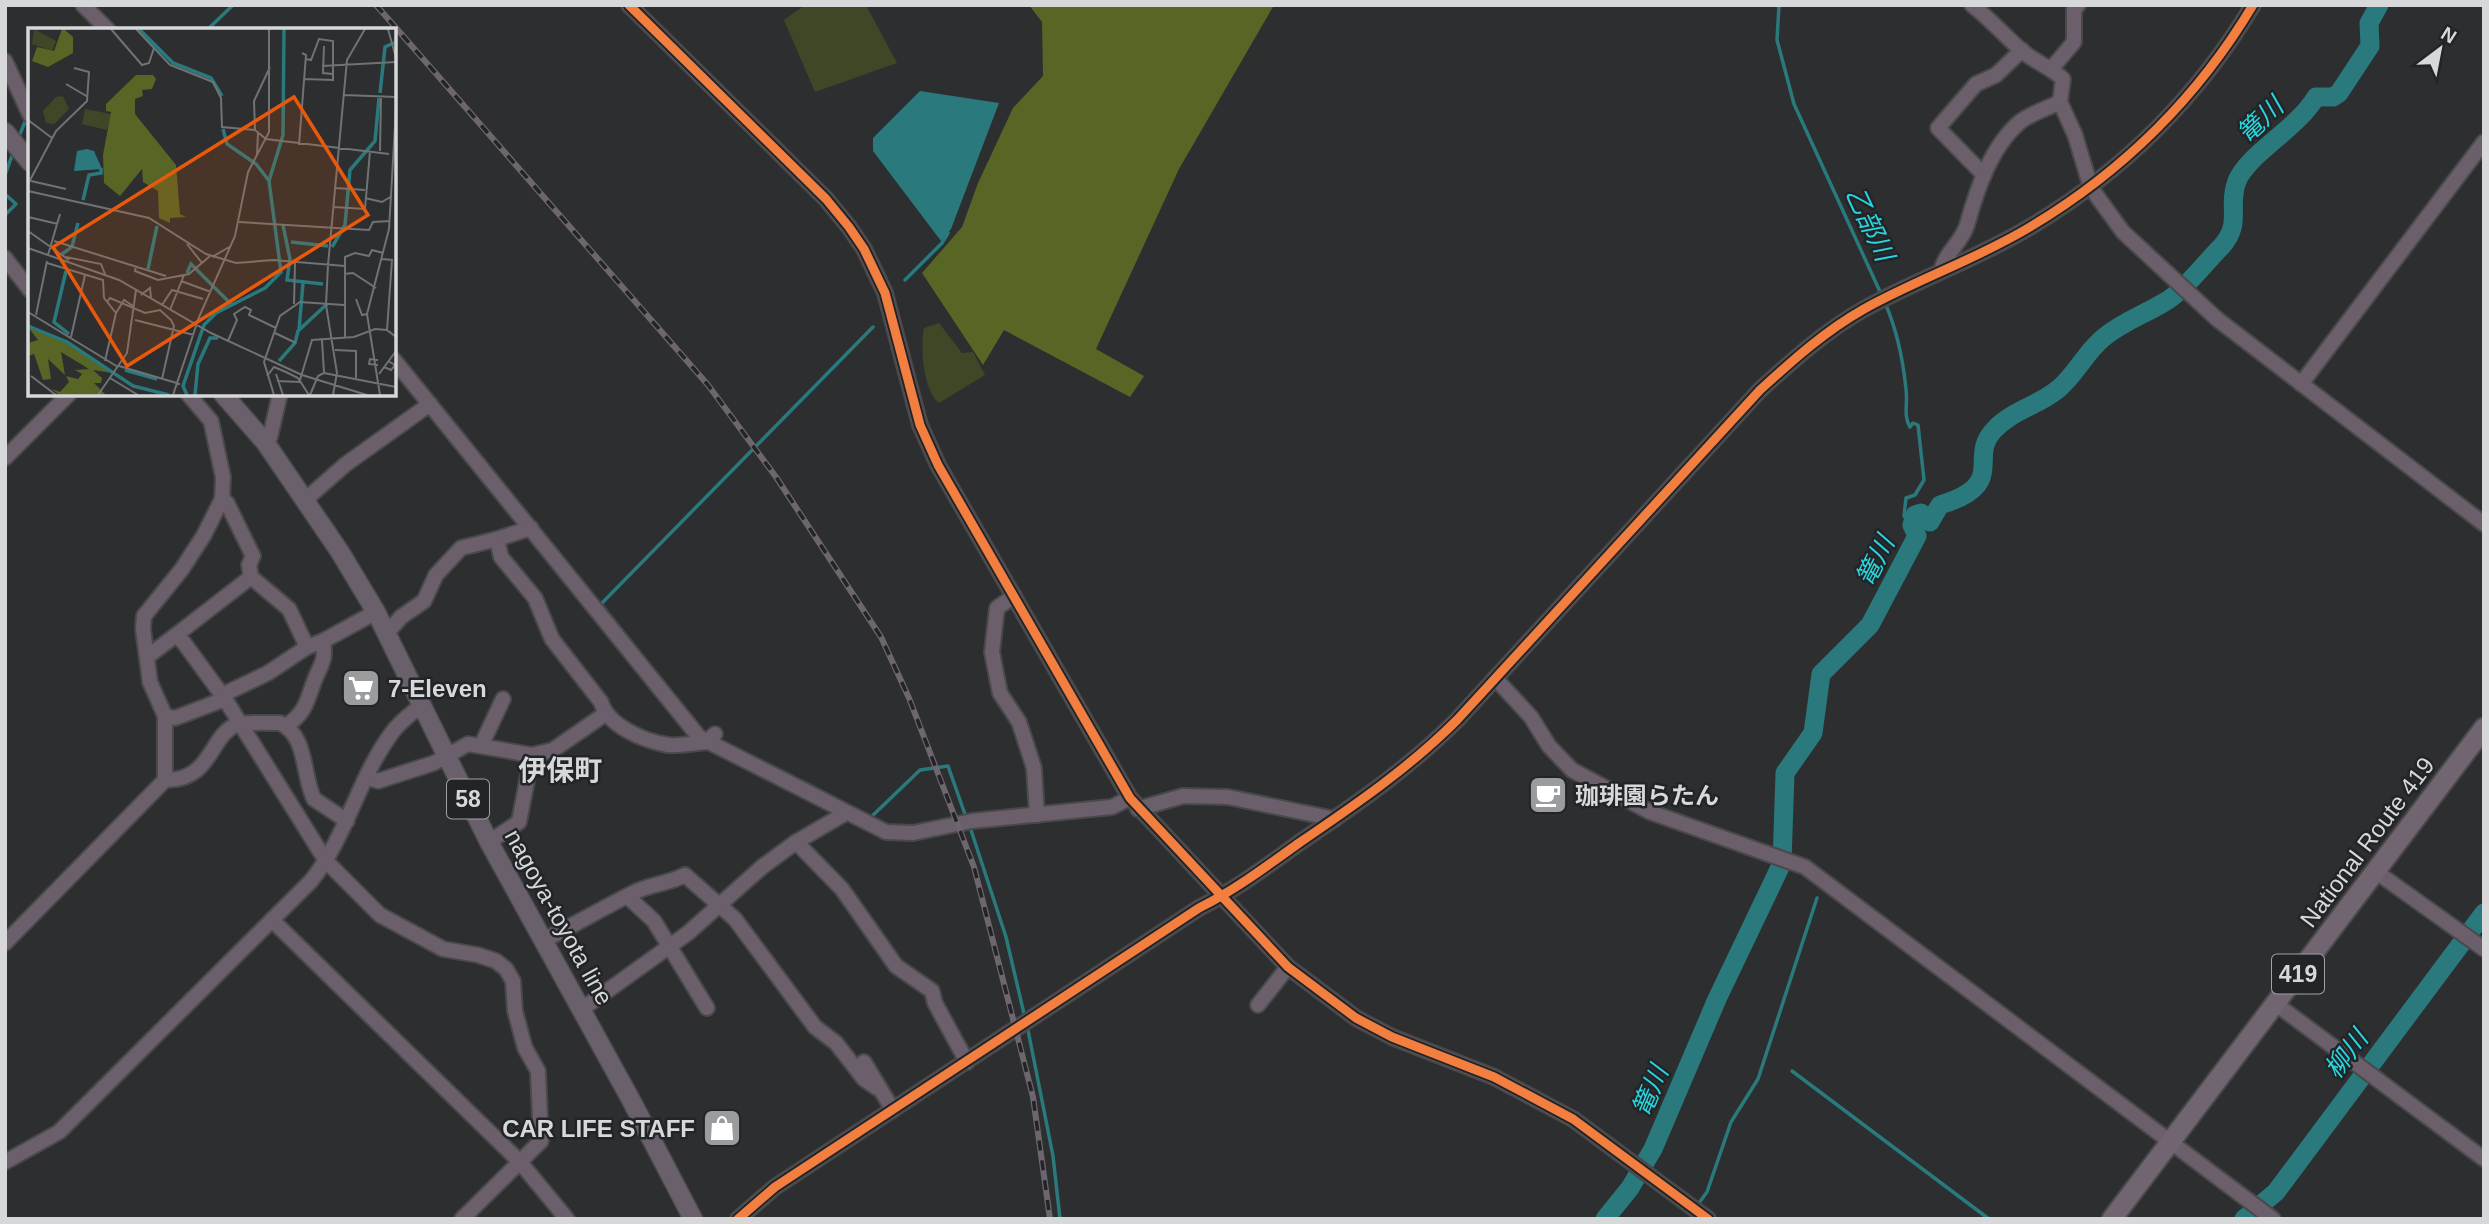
<svg xmlns="http://www.w3.org/2000/svg" width="2489" height="1224" font-family="Helvetica,'Noto Sans JP',sans-serif">
<rect width="100%" height="100%" fill="#2d2e30"/>
<g fill="#3f4826">
<polygon points="805,5 866,5 897,63 815,92 784,20"/>
<path d="M939,323L962,353L973,352L985,375L939,403C923,391 920,346 924,328Z"/>
</g>
<polygon fill="#576525" points="1029,5 1274,5 1179,169 1096,349 1144,376 1130,397 1004,330 983,365 922,273 962,227 978,183 1013,108 1043,76 1042,22"/>
<polygon fill="#29797d" points="920,91 999,103 951,229 941,241 873,151 873,138"/>
<g fill="none" stroke-linecap="round" stroke-linejoin="round">
<g stroke="#29797d" stroke-width="3.5">
<polyline points="1779,5 1777,40 1794,104 1882,296"/>
<polyline points="207,30 233,5"/>
<polyline points="18,139 27,117"/>
<polyline points="5,175 13,153"/>
<polyline points="5,194 16,204 5,215"/>
<polyline points="905,280 942,243 948,233"/>
<path d="M1885,303C1897,330 1903,360 1906,389C1908,403 1903,416 1910,427L1913,423L1918,425L1924,480L1915,495L1906,498L1904,516L1912,525"/>
<polyline points="656,673 601,604 873,327"/>
<polyline points="767,764 792,776"/>
<polyline points="802,781 838,800"/>
<polyline points="869,819 920,770 948,766 967,820"/>
<polyline points="970,827 1006,937 1025,1018"/>
<polyline points="1027,1025 1053,1156 1060,1219"/>
<polyline points="1792,1071 1989,1219"/>
<polyline points="1696,1207 1707,1192 1731,1122 1758,1079 1817,898"/>
</g>
<g stroke="#29797d" stroke-width="19">
<path d="M1605,1219L1630,1188L1653,1149L1717,999L1782,863L1785,773L1813,733L1821,674L1870,625L1917,536L1912,525L1915,515L1921,513L1930,522L1940,505C2009,484 1967,458 1994,430C2011,411 2037,406 2057,390C2075,376 2085,353 2103,338C2122,322 2143,315 2163,303C2182,293 2205,263 2221,247C2243,223 2227,207 2237,181C2248,154 2298,128 2316,97H2333L2339,93L2370,46L2369,23L2379,5"/>
<polyline points="2244,1219 2276,1192 2484,913"/>
</g>
<g stroke="#49494a" stroke-width="18">
<g id="minor">
<polyline points="83,5 108,30"/>
<polyline points="629,5 826,199 849,227 864,249 885,293 920,425 938,465 1130,798 1288,967 1356,1018 1392,1037 1494,1077 1573,1119 1708,1219"/>
<path d="M1972,5C1990,19 2005,36 2022,51C2035,62 2050,67 2063,79L2060,102L2075,135L2091,188L2123,232L2217,319L2484,524"/>
<polyline points="5,61 30,115"/>
<polyline points="2052,68 2074,42 2074,10 2078,5"/>
<polyline points="1984,175 1938,128 1976,84 1996,75 2022,50"/>
<polyline points="5,258 30,290"/>
<path d="M1941,271C1945,253 1962,242 1967,225C1977,189 1991,146 2021,121C2032,113 2048,108 2060,102"/>
<polyline points="394,360 699,737 886,832 913,833 972,821 1112,807 1130,798"/>
<polyline points="2301,384 2484,142"/>
<polyline points="265,442 270,437 280,394"/>
<polyline points="5,458 69,394"/>
<polyline points="305,500 346,464 430,404"/>
<path d="M531,528L497,539L501,557L535,598L552,639L601,702C608,726 644,741 668,745C680,746 695,743 707,742L715,734"/>
<polyline points="251,577 289,609 307,647"/>
<polyline points="1014,596 997,608 992,652 996,673 1000,693 1019,722 1034,768 1037,815"/>
<polyline points="387,633 401,617 424,601 436,575 461,548 497,539"/>
<polyline points="176,635 251,577 249,565 253,556 227,503 222,499"/>
<polyline points="147,657 176,635 184,643 225,699 326,861 380,915 443,949 478,955 496,961 506,969 513,981 515,1011 525,1048 538,1071 541,1141 462,1219"/>
<polyline points="1495,678 1531,717 1549,746 1572,770 1650,812 1805,867 2273,1219"/>
<polyline points="222,695 268,673 307,647 323,641 376,612"/>
<polyline points="165,716 175,718 225,699"/>
<path d="M286,726C306,713 307,700 315,679C322,662 326,661 323,641"/>
<polyline points="481,746 503,699"/>
<polyline points="532,755 553,750 605,714"/>
<polyline points="368,778 378,781 434,763 468,744 532,755 519,822 489,842"/>
<path d="M165,780C212,781 210,735 236,725C243,722 271,723 280,723C308,736 302,775 314,799L347,821"/>
<polyline points="1138,809 1183,796 1228,797 1335,819"/>
<polyline points="796,842 842,889 896,966 932,991 935,1003 967,1062"/>
<polyline points="2375,871 2484,949"/>
<polyline points="627,896 654,921 707,1008"/>
<polyline points="272,920 519,1161 567,1219"/>
<path d="M544,940C574,925 603,908 633,893C649,884 668,884 685,875L735,919L815,1027L836,1043L864,1079L877,1088"/>
<polyline points="5,943 165,780 165,716 150,682 143,629 144,616 182,569 204,535 222,499 223,477 211,421 188,394"/>
<polyline points="2276,1004 2484,1159"/>
<polyline points="1258,1005 1288,967"/>
<polyline points="582,1009 688,933 762,867 796,842 846,813"/>
<polyline points="864,1062 893,1110"/>
<path d="M5,1162L59,1132L311,881C347,836 358,779 391,734C399,722 412,713 423,704"/>
<path d="M738,1219L775,1187L1199,908C1235,890 1267,866 1299,843C1355,805 1409,768 1457,720L1760,390C1793,360 1825,331 1864,309C1918,279 1977,259 2030,227C2122,172 2198,97 2253,5"/>
</g>
</g>
<g stroke="#49494a" stroke-width="21">
<g id="major">
<polyline points="5,132 30,162"/>
<polyline points="223,394 265,442 340,552 376,612 489,842 631,1100 693,1219"/>
</g>
</g>
<g stroke="#49494a" stroke-width="23">
<polyline id="highway" points="2112,1219 2484,728"/>
</g>
<use href="#minor" stroke="#6b5f6b" stroke-width="14"/>
<use href="#major" stroke="#6a606c" stroke-width="18"/>
<use href="#highway" stroke="#716572" stroke-width="19"/>
<g stroke="#6d666e" stroke-width="6">
<polyline id="rail" points="376,5 708,385 776,477 881,637 909,698 974,867 1033,1097 1050,1219"/>
</g>
<use href="#rail" stroke="#222427" stroke-width="3.5" stroke-dasharray="10" stroke-linecap="butt"/>
<g stroke="#222427" stroke-width="13">
<g id="cycleway">
<polyline points="629,5 826,199 849,227 864,249 885,293 920,425 938,465 1130,798 1288,967 1356,1018 1392,1037 1494,1077 1573,1119 1708,1219"/>
<path d="M738,1219L775,1187L1199,908C1235,890 1267,866 1299,843C1355,805 1409,768 1457,720L1760,390C1793,360 1825,331 1864,309C1918,279 1977,259 2030,227C2122,172 2198,97 2253,5"/>
</g>
</g>
<use href="#cycleway" stroke="#f27e40" stroke-width="9"/>
</g>
<defs>
<g id="supermarket-square" transform="scale(2.0125)"><rect x="-9" y="-9" width="18" height="18" rx="4" fill="#9b9c9e" stroke="#222427"/><path d="M-6-5.5h2.5l.6 2H6L4.5 2H-2.5L-4.4-4H-6ZM-1.5 3.2a1.3 1.3 0 1 0 .1 0ZM3 3.2a1.3 1.3 0 1 0 .1 0Z" fill="#fff"/></g>
<g id="cafe-square" transform="scale(2.0125)"><rect x="-9" y="-9" width="18" height="18" rx="4" fill="#9b9c9e" stroke="#222427"/><path d="M-5.5-4.5H6V0H3Q3 3.5 0 3.5H-2.5Q-5.5 3.5-5.5 0ZM3-3.2v2h1.7v-2ZM-6 4.5H4V6H-6Z" fill="#fff"/></g>
<g id="shop-square" transform="scale(2.0125)"><rect x="-9" y="-9" width="18" height="18" rx="4" fill="#9b9c9e" stroke="#222427"/><path d="M-5-2.5h2.3a2.7 3.5 0 0 1 5.4 0H5L5.5 6h-11ZM-1.5-2.5h3a1.5 2.3 0 0 0-3 0Z" fill="#fff"/></g>
</defs>
<g fill-rule="evenodd">
<use href="#supermarket-square" x="361" y="688"/>
<use href="#cafe-square" x="1548" y="795"/>
<use href="#shop-square" x="722" y="1128"/>
</g>
<g text-anchor="middle" dominant-baseline="central" stroke-width="5" stroke-linejoin="round" paint-order="stroke">
<g fill="#222427" stroke="#a0a2a4" stroke-width="2">
<rect x="447" y="779.5" width="42" height="39" rx="5"/>
<rect x="2272" y="954.5" width="52" height="39" rx="5"/>
</g>
<g font-size="23" font-weight="bold" fill="#d6d8da">
<text x="468" y="799">58</text>
<text x="2298" y="974">419</text>
</g>
<g font-size="24" font-weight="bold" fill="#d6d8da" stroke="#222427" text-anchor="start">
<text x="388" y="688">7-Eleven</text>
<text x="1575" y="795">珈琲園らたん</text>
<text x="695" y="1128" text-anchor="end">CAR LIFE STAFF</text>
</g>
<g font-size="24" fill="#d6d8da" stroke="#222427">
<text transform="translate(2367 842) rotate(-53)">National Route 419</text>
<text transform="translate(559 917) rotate(61)">nagoya-toyota line</text>
</g>
<g font-size="26" font-style="italic" fill="#26d7e0" stroke="#222427">
<text transform="translate(2260 120) rotate(-44)">篭川</text>
<text transform="translate(1870 224) rotate(65)">乙部川</text>
<text transform="translate(1875 561) rotate(-63)">篭川</text>
<text transform="translate(2346 1054) rotate(-53)">柳川</text>
<text transform="translate(1650 1091) rotate(-67)">篭川</text>
</g>
<g font-size="28" font-weight="bold" fill="#d6d8da" stroke="#222427">
<text x="560" y="770">伊保町</text>
</g>
</g>
<g transform="translate(28 28)">
<rect width="368" height="368" fill="#2d2e30"/>
<path d="M6,1L28,13L24,23L4,16ZM35,68L41,81L26,96L18,95L15,83L28,69ZM57,81L83,86L79,102L54,96Z" fill="#3f4826"/>
<path d="M34,1H48L37,2L45,9V25L20,39L4,33L9,19L26,23ZM108,47H125L128,51L124,61L114,62L115,68L107,71V86L148,137L152,186L158,189L142,190V195L131,190L130,163L115,154L114,141L92,168L76,155L75,127L83,84L78,83V76ZM0,299L38,315L84,345L65,342L74,350L73,355H66L78,367H31L24,361L32,364L41,354L38,348L50,351L54,346L47,342L61,341L33,324L37,347L20,331L23,351L15,352L6,326L0,328V315L10,312Z" fill="#576525"/>
<path d="M59,121L66,123L74,141L46,143L49,123Z" fill="#29797d"/>
<path fill="none" stroke="#29797d" stroke-width="3.5" d="M111,1L145,35L183,50L194,68M352,65L357,19L368,14M195,101L199,116L228,136L242,154M55,172L61,147L73,145V140M255,197L262,231L259,252L295,256M263,214L300,218M304,219L317,197L322,142L347,113L351,70M34,226L44,219L50,195M120,241L129,198M38,243L26,294L41,306M159,245L163,236L204,277M0,298L39,314L105,358L141,367M271,302L275,255M251,333L267,315L270,303L299,276M97,342L129,351M159,367L155,358L176,297L188,285L237,260L253,244L241,153L255,107L256,1M167,367L170,336L182,310H190"/>
<path fill="none" stroke="#717274" stroke-width="2" d="M83,1L114,37L121,35L126,20M108,1L142,37L185,54L193,70L194,99L227,102M360,1L368,30M296,18L295,45L305,46M294,38L368,34M242,39L226,73L227,102L238,111L361,126M276,51L305,52V13L291,11L283,32L278,31M38,56L60,69M316,67L368,69M0,92L24,110M271,117L278,27L274,25M352,123L353,68M229,127L230,105M3,153L38,161M0,156L28,103L59,73L61,44L46,40M308,160L337,162M0,163L121,190L178,226L208,235L245,232L317,238M337,170L354,174L364,168M306,179L337,181L342,123M0,189L30,196M211,194L341,202L345,194L362,193M0,203L41,232M26,213L138,248M159,216L174,235M0,220L91,252L183,305L274,347L339,367M20,227L32,186M38,229L73,236L77,246M184,229L203,218M354,231L364,232L359,302M19,235L75,252L76,270L88,285L77,333M108,238L107,243L130,252L161,246L182,228M316,246L325,245L348,260M153,253L183,264M113,267L122,260L123,270M328,271L334,287L339,286M79,274L82,270L117,285L132,282L143,292L146,298L134,351M266,276L267,234M134,277L144,262L175,271M142,282L156,247M0,284L90,339M88,285L96,272L105,278M8,287L19,233M107,292L166,307M247,305L268,315M43,309L57,247M317,310V229L327,225L341,228L344,222L355,225M200,313L209,292L206,286L217,279L223,282L221,287L248,300M307,322L328,323V350M350,332L342,331L341,336L350,337M0,338L1,367M91,338L152,356M356,339L363,342L367,337L360,333M296,345L368,359M248,346L255,367M351,346L368,323M3,348L28,367M239,348L246,339L258,344L270,350L281,367M82,350L110,367M272,352L284,312L326,309L347,301L359,302L368,309M249,353L272,354M70,367L99,325L108,262M145,367L171,289L207,208L220,144L241,104V1M246,367L236,334L252,288L272,274L316,277M282,367L290,348L296,345L294,312M305,367L309,345L298,277L300,237L319,32L337,1M352,367L339,286L361,201L368,81"/>
<path fill="#e8590c" fill-opacity="0.15" stroke="#e8590c" stroke-width="3.5" d="M266,69L340,187L99,338L25,219Z"/>
<rect width="368" height="368" fill="none" stroke="#d6d8da" stroke-width="3.5"/>
</g>
<rect width="2489" height="1224" fill="none" stroke="#d6d8da" stroke-width="14"/>
<g transform="translate(2440 49) rotate(32)" stroke="#222427" stroke-width="5" paint-order="stroke">
<path d="M0-5L12 26L0 18L-12 26Z" fill="#d6d8da"/>
<text y="-10" font-size="19" font-weight="bold" text-anchor="middle" fill="#d6d8da">N</text>
</g>
</svg>
